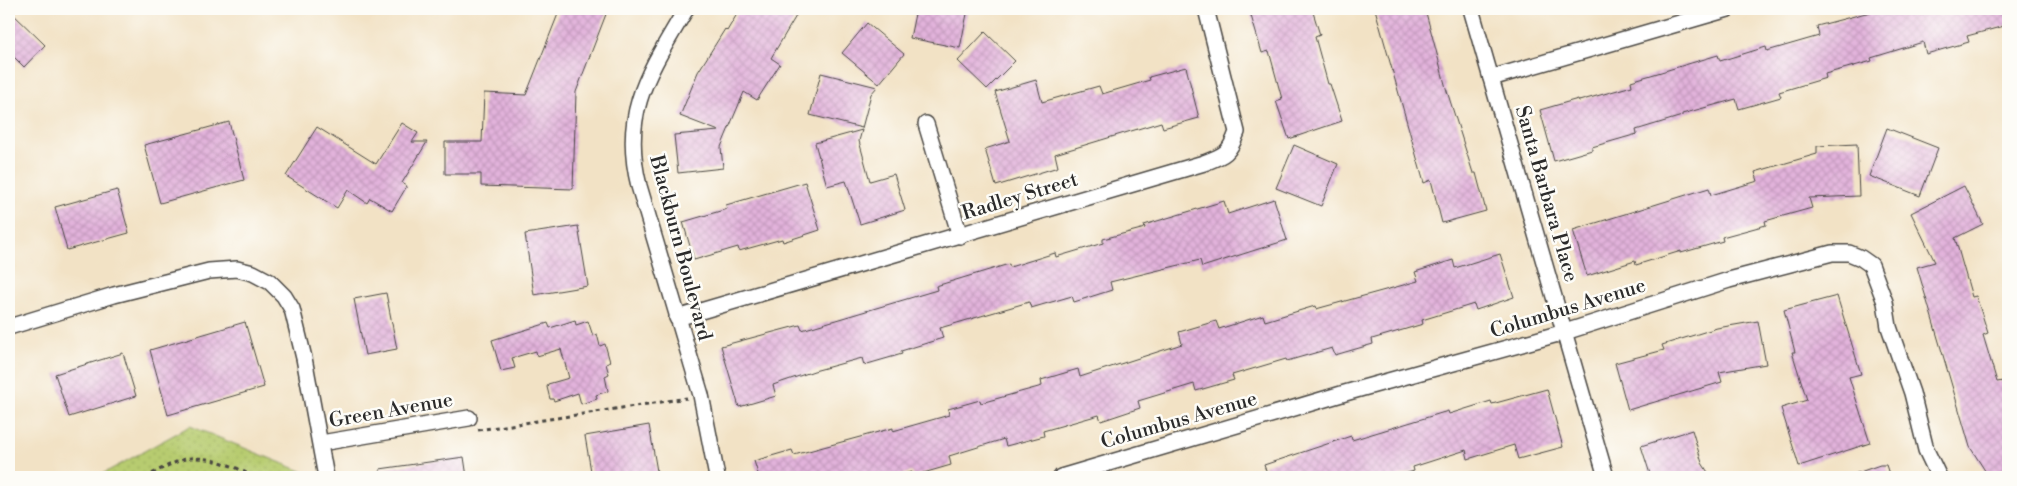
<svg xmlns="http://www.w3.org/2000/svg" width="2017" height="486" font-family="'Libre Bodoni',serif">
<defs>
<pattern id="grass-dots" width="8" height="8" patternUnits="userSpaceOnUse" patternTransform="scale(1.25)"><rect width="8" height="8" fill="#b7cc70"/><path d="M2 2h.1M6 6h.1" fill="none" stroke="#9eaf61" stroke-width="1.8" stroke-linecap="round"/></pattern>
<pattern id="building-cross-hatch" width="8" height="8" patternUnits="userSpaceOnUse" patternTransform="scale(1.25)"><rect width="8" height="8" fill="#e2b2db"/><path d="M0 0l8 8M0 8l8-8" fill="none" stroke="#c299bc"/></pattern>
</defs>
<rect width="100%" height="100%" fill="#fdfcf7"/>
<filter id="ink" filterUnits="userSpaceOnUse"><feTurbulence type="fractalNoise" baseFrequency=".02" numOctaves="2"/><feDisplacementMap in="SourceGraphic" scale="10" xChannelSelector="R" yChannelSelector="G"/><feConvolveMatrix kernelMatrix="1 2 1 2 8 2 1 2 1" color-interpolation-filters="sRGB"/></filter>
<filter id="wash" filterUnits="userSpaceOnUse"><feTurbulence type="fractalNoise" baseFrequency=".0096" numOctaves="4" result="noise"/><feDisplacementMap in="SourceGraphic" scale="20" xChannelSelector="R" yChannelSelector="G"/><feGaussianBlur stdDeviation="1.12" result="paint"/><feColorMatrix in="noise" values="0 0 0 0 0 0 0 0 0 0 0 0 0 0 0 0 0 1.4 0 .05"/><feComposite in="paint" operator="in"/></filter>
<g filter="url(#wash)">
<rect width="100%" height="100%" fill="#f2e2c5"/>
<polygon fill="url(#grass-dots)" stroke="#717c4e" points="190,426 316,477 97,477"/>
<g id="blocks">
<g fill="url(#building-cross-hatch)">
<polygon points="560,9 608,9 576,92 573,189 481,186 481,174 445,174 445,142 482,142 484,93 526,95"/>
<polygon points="740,9 784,9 796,16 771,58 780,64 757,100 744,92 721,147 723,168 678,173 674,135 719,131 680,116 698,72 725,29 727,31"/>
<polygon points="916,9 968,9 960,48 910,38"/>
<polygon points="1249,9 1312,9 1320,35 1315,37 1328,84 1330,84 1342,121 1289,139 1276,101 1282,99 1269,51 1262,53"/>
<polygon points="1375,9 1425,9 1446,88 1473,173 1476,173 1486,211 1442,223 1431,180 1424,183"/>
<polygon points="1881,9 2008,9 2008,25 1967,36 1969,42 1926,54 1923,42 1871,58 1872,61 1825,74 1826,78 1779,92 1781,97 1739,109 1736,99 1682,114 1682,116 1636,130 1637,134 1592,147 1592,150 1554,161 1540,110 1578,99 1579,101 1632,86 1631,81 1718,55 1720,61 1766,47 1767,51 1819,36 1817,26"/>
<polygon points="9,10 45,45 24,67 9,52"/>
<polygon points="867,23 904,54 879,84 842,53"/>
<polygon points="985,32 1015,61 987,89 958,61"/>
<polygon points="1186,67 1199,118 1163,128 1161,122 1055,154 1058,167 996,186 985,149 1010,141 995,92 1036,80 1042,102 1099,86 1102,94 1150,80 1149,77"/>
<polygon points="821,73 877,87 871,94 862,128 810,115"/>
<polygon points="229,122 244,180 160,203 144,145"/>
<polygon points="402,123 418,133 412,142 427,142 402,183 407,186 392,211 370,198 367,203 348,190 337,208 286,176 317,127 376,164"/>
<polygon points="1887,128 1938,148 1920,196 1869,176"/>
<polygon points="862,130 859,141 870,181 894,174 905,210 860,224 846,181 827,186 815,143"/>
<polygon points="1857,144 1859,196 1809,198 1812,208 1765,221 1766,225 1722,237 1723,241 1681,253 1681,251 1636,265 1635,261 1587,276 1573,230 1709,188 1711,195 1758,181 1755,172 1817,154 1817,146"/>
<polygon points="1294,145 1338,164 1321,206 1276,188"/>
<polygon points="805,182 820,230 783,242 782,239 739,251 738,247 694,260 683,222 727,209 726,205"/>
<polygon points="1964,186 1983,224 1955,238 1972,297 1976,296 1988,333 1983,335 1997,382 2003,381 2008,400 2008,473 2002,477 1989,477 1970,447 1917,267 1935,262 1911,213"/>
<polygon points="117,190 129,233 67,250 55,207"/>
<polygon points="1274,199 1287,240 1202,267 1200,260 1110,282 1112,290 1074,302 1072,296 1031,308 1029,302 940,328 943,338 901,351 902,354 864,365 862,358 814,371 773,385 776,396 739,407 721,346 800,325 802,330 937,290 936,286 1009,264 1010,267 1055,253 1056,257 1103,243 1103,239 1145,228 1144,225 1224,201 1228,214"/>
<polygon points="578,226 588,286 534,295 525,234"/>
<polygon points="1500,254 1514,297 1476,310 1474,304 1422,320 1423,324 1372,339 1373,344 1335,355 1332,348 1287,361 1286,359 1232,375 1234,380 1196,391 1194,384 1138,401 1140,408 1101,421 1099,415 1043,431 1044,436 1006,446 1004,439 949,456 951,465 913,476 912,472 891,477 759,477 754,461 792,450 794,455 893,428 893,431 949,415 948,409 980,400 981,403 1042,386 1041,380 1078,369 1080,377 1182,344 1179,332 1216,321 1219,329 1263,315 1265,321 1315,306 1316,309 1418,281 1415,272 1453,260 1455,268"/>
<polygon points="386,293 397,349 365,355 354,299"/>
<polygon points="1837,296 1861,374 1849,377 1870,443 1799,466 1781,408 1807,400 1792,352 1795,352 1784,310"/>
<polygon points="575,320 576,325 588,321 593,336 597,334 600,346 605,344 610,362 606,364 609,374 605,376 608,391 596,395 597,399 581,404 578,393 554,401 553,399 550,399 547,387 548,384 569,378 561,349 537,356 536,351 512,358 515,368 501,371 492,340 548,323 550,328"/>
<polygon points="1758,321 1766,364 1719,372 1722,382 1628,410 1615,363 1664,350 1662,345 1717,328"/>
<polygon points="245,322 264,387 168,415 150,350"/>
<polygon points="123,353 136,396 69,417 55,374"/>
<polygon points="1547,389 1563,447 1518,459 1514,445 1468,459 1466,450 1413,467 1414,471 1395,477 1268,477 1264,465 1351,436 1352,440 1448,411 1449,414 1491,401 1492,404"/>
<polygon points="649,425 658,477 592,477 585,436"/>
<polygon points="1692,430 1702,463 1711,477 1651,477 1641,446"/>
<polygon points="464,457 467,477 380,477 380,469"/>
<polygon points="1880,465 1886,465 1890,477 1851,477 1851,475"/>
</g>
</g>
</g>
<g filter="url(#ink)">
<use href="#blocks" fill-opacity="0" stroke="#494642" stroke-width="1"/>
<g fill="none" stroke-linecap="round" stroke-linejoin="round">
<g stroke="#494642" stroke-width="18">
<g id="street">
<path d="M686,9C650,71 620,111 639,186L701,395L717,477"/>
<polyline points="1471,9 1606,477"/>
<polyline points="1491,78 1728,9"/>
<polyline points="926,124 960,236"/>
<path d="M677,318L1204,163C1225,155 1229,154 1237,132L1206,9"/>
<polyline points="9,327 114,295 209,271 237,269 253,273 270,282 284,296 292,309 304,358 326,477"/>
<polyline points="321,443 469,418"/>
<polyline points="1061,477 1345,393 1565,332 1729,280 1832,253 1849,253 1861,258 1871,265 1885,302 1889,327 1912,393 1926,450 1939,477"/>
</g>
</g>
<g stroke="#494642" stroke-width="3" stroke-dasharray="4 4" stroke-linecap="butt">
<polyline points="478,430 687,398"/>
<path d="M145,477C158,471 171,463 185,459C201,454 239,466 252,477"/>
</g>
<use href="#street" stroke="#fff" stroke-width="15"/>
</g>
</g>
<g text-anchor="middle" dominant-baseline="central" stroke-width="5" stroke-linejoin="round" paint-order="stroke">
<g font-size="20" fill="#2b2b2b" stroke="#fdfcf7">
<text transform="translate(1546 194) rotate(74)">Santa Barbara Place</text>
<text transform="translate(1020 197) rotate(-17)">Radley Street</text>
<text transform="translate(680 248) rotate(75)">Blackburn Boulevard</text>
<text transform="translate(1568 309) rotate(-17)">Columbus Avenue</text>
<text transform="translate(391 411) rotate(-10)">Green Avenue</text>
<text transform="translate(1179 421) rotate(-16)">Columbus Avenue</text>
</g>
</g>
<rect width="2017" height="486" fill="none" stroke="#fdfcf7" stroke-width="30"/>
</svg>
